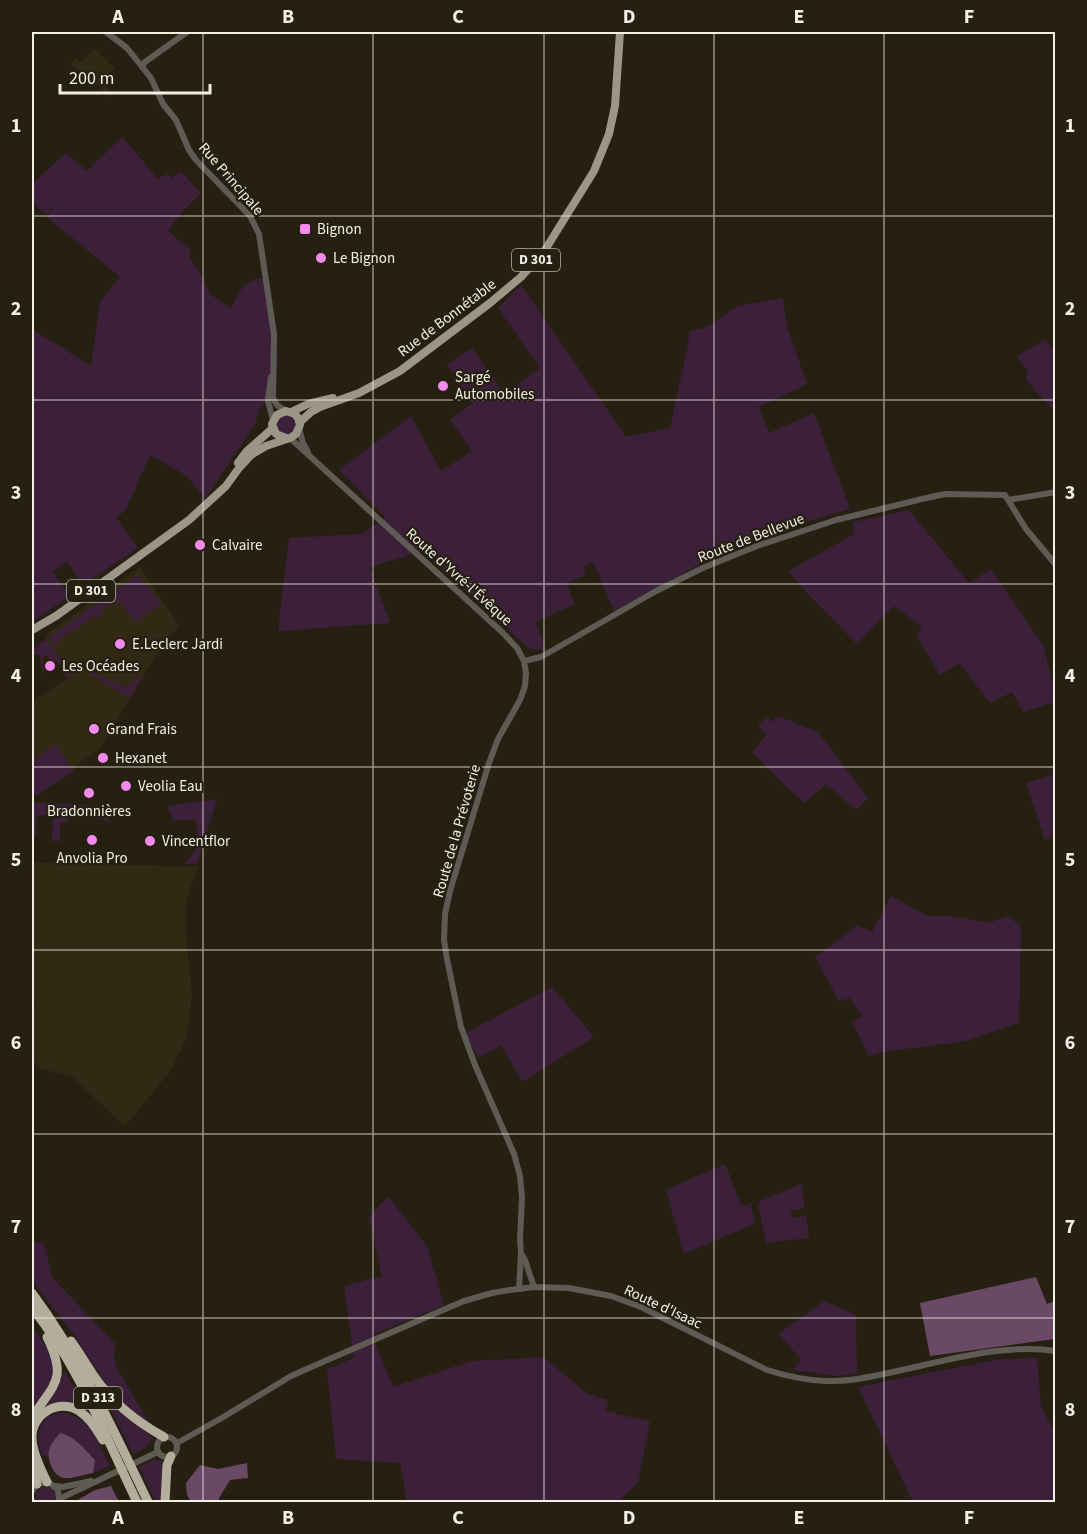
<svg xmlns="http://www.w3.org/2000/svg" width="1087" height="1534" font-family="'Source Sans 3',sans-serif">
<rect width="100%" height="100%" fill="#262012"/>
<g fill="#312913">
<polygon points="95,48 115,68 101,82 113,93 110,97 99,86 89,82 70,64 76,58 81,62"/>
<polygon points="140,567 179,625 156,655 99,750 77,764 73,771 37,795 32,795 32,702 72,675 44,636"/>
<polygon points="32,862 199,867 190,887 186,907 186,935 192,993 190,1014 186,1038 171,1070 125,1126 71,1076 38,1068 32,1060 32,1009 35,1005 32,1002"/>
</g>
<g fill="#3c203a">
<path d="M122,137L158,179L167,174L172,178L181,171L201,193L183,211L168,231L190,249V259L198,269L210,294L231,309C236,298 241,285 253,280C257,278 264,279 268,278L278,359L275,396L259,408L256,423L205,499L187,476L150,455L125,511L116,517L138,548L83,585L67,561L53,572L70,596L32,622V329L91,366L100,302L120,277L47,217L62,196L47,215L32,203V184L66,153L87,171Z"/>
<polygon points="521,285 626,437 670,428 688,344 690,331 705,328 738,306 783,298 787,327 807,384 759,407 769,433 814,413 850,509 805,522 725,550 614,611 593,562 583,566 586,575 567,583 574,604 536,622 546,651 528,648 423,551 370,567 390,623 278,631 289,538 362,534 386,518 339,470 411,416 441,471 472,451 450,420 473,403 447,365 472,348 504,394 540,368 498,308"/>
<polygon points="1045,339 1055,353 1056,410 1054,411 1026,380 1028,372 1017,356"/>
<polygon points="284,414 294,417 297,428 289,436 277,431 276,420"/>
<polygon points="909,510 969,583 991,569 1043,645 1055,693 1055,702 1023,712 1012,692 990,703 959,663 940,675 916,635 922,627 894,606 857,644 806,592 789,571 854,534 853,522"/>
<polygon points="138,575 161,604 135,622 121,603 118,605 115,601 101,611 103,614 97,619 94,616 58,641 60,643 56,647 49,637"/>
<polygon points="46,639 72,675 68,678 61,670 63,668 56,660 52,662 45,654 43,656 44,673 42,674 40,655 32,654 32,649"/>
<polygon points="94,671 96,674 126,687 144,675 130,698 89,674"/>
<polygon points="778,716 818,732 868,798 856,810 826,784 805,803 782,783 752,752 766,736 758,725 768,717 773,722"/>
<polygon points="56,744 73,771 37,795 32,795 32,754 35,759"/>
<polygon points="1055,774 1055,834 1045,840 1026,783"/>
<polygon points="217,799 197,863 185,864 202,841 198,840 196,819 173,821 168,806"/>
<polygon points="32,802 99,806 111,823 101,819 68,818 68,822 60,823 60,841 52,841 53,815 37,815 36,836 32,840"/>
<polygon points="891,896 926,915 959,917 988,923 1008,916 1021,926 1019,1023 967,1041 882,1052 869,1056 852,1022 862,1016 850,998 839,1001 815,957 858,925 872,932"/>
<polygon points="552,987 594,1037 522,1082 501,1045 478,1058 466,1033"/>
<polygon points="725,1164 742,1207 751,1203 755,1223 684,1254 666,1190"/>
<polygon points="802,1184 804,1208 791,1211 792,1218 806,1215 809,1238 766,1243 758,1205 760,1201"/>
<polygon points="388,1196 427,1246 444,1305 372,1335 393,1387 472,1361 544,1357 587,1394 608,1400 606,1411 650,1422 638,1482 618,1502 407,1502 400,1463 336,1459 327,1369 354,1358 344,1286 382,1276 369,1217"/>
<polygon points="32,1240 38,1243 44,1243 52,1277 116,1345 114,1355 116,1367 149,1423 113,1395 74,1335 32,1281"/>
<polygon points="824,1301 856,1315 857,1373 838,1376 793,1370 801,1359 778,1334"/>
<path d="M32,1325C41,1340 59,1362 52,1381C48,1391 37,1404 32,1414Z"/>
<polygon points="1037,1358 1041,1407 1055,1433 1055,1502 913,1502 858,1387 1001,1359"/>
<path d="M64,1370L83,1404C68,1400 59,1401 45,1407L57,1388Z"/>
<polygon points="106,1400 153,1438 147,1447 133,1454"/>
<path d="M63,1412C94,1421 97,1440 110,1466L93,1473L95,1460L65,1434L60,1433C53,1440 50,1447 48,1457L42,1455C34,1433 39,1416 63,1412Z"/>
<polygon points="154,1459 163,1462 161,1502 156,1502 139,1467"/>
<path d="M45,1486C54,1488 58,1495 54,1502H37C33,1495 37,1488 45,1486Z"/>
</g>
<g fill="#6a4967">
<polygon points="1036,1277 1047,1304 1055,1301 1055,1339 930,1356 920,1303"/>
<path d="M60,1433C75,1436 85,1450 95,1460L93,1473C85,1474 73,1479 64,1478C53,1476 47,1460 49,1450C51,1443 56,1438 60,1433Z"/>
<polygon points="247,1463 248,1478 230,1480 219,1498 219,1502 191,1502 187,1495 186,1483 200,1465 218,1469"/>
<polygon points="111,1486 119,1502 74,1502 95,1490"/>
</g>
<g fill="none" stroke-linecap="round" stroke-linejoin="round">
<g stroke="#5e5b54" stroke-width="6">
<polyline points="106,32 127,48 151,78 163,104 176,120 189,150 196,160 250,216 259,234 261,247 274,334 273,398 277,405 286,411"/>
<polyline points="142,67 145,62 187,32"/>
<polyline points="271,377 268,401 273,420"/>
<polyline points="299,428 303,443 308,452"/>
<polyline points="290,438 502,632 517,648 524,661 526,673 525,686 520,700 498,739 489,763 450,891 445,914 444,940 447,959 461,1027 475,1065 514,1154 520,1176 522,1197 520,1239 521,1254 519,1289"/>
<polyline points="1008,500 1056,492"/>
<polyline points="524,661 541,657 656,591 705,567 757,546 836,520 922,499 945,494 1005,495 1026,529 1056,565"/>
<polyline points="522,1255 525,1260 534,1287"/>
<circle cx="167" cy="1447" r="10"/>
<path d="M177,1443L220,1419L291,1376L325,1361L464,1301L492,1293L510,1290L534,1287L569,1288L611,1296L641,1307L767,1370C786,1376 805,1380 825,1381C848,1382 870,1377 893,1372C946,1361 1001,1343 1056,1351"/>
<polyline points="56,1486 63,1487 91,1481"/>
<path d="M32,1492C35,1484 41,1481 50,1483L58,1490L59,1500"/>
<polyline points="59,1499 158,1452"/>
<polyline points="32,1500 32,1502"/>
</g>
<g stroke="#9b9687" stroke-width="8">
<polyline points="291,412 308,404 333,398"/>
<polyline points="300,422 311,412 320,407 359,393 400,371 490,303 521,277 545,250 594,171 609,134 615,106 620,32"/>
<polyline points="238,463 247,451 273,428"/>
<polyline points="32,630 56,616 189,520 226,486 239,468 251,455 266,446 290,438 296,434 300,425 298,418 295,414 286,411 277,415 272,424 276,434 286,438"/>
</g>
<g stroke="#b3ad9b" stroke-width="9">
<path d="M32,1293C80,1358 114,1430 148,1502"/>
<path d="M32,1308C79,1366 105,1436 137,1502"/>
<path d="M71,1341C79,1352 86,1364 94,1376C111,1401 137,1422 164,1437"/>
<path d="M32,1418C54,1383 68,1380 47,1337"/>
<polyline points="32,1460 35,1471 37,1484"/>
<path d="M47,1482C41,1470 32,1450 32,1438C31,1414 59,1398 79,1411C90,1418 96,1429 103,1440"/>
<polyline points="165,1502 167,1465 171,1456"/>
</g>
</g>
<path fill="none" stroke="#f3efe6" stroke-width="1.5" stroke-opacity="0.55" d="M203,32V1502M373,32V1502M544,32V1502M714,32V1502M884,32V1502M32,216H1056M32,400H1056M32,584H1056M32,767H1056M32,950H1056M32,1134H1056M32,1318H1056"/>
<g fill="#f589ee" stroke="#262012" stroke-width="2">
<rect x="299" y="223" width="12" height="12" rx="3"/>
<circle cx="321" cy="258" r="6"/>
<circle cx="443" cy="386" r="6"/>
<circle cx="200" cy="545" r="6"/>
<circle cx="120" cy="644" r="6"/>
<circle cx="50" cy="666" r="6"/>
<circle cx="94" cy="729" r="6"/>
<circle cx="103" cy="758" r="6"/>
<circle cx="126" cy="786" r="6"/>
<circle cx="89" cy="793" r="6"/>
<circle cx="92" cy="840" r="6"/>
<circle cx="150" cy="841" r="6"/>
</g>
<g text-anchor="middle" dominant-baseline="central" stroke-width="4.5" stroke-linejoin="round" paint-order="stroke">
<g fill="#262012" stroke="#b6b1a6" stroke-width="1.5">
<rect x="512" y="249" width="48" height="22" rx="4.5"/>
<rect x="67" y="580" width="48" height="22" rx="4.5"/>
<rect x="74" y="1387" width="48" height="22" rx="4.5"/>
</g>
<g font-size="14" font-weight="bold" fill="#f3efe6">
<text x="536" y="260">D 301</text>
<text x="91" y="591">D 301</text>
<text x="98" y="1398">D 313</text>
</g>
<g font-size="15" fill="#f3efe6" stroke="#262012">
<text transform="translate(231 179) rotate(49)">Rue Principale</text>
<text transform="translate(447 318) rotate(-37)">Rue de Bonnétable</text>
<text transform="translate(751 538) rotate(-21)">Route de Bellevue</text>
<text transform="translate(459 577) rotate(42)">Route d'Yvré-l'Évêque</text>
<text transform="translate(457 831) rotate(-74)">Route de la Prévoterie</text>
<text transform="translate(663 1307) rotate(25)">Route d'Isaac</text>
</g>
<g font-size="15" fill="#f3efe6" stroke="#262012" text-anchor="start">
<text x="317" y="229">Bignon</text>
<text x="333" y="258">Le Bignon</text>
<text x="455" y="377">Sargé<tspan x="455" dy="17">Automobiles</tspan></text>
<text x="212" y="545">Calvaire</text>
<text x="132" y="644">E.Leclerc Jardi</text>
<text x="62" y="666">Les Océades</text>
<text x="106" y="729">Grand Frais</text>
<text x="115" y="758">Hexanet</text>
<text x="138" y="786">Veolia Eau</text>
<text x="89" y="811" text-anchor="middle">Bradonnières</text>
<text x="162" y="841">Vincentflor</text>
<text x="92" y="858" text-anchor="middle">Anvolia Pro</text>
</g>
</g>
<rect width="1087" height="1534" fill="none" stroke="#262012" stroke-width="66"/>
<path d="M60 84v9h150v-9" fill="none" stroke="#f3efe6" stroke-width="3"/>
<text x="69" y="84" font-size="18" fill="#f3efe6" stroke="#262012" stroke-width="4.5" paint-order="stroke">200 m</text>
<rect x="33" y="33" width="1021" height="1468" fill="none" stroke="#f3efe6" stroke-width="2"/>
<g font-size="20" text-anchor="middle" font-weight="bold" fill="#f3efe6">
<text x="118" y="23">A</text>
<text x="288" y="23">B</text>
<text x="458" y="23">C</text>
<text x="629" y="23">D</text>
<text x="799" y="23">E</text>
<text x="969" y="23">F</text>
<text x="16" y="132">1</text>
<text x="1070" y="132">1</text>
<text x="16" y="315">2</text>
<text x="1070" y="315">2</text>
<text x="16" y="499">3</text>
<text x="1070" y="499">3</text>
<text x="16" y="682">4</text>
<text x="1070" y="682">4</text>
<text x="16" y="866">5</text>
<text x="1070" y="866">5</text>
<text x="16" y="1049">6</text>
<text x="1070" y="1049">6</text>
<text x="16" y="1233">7</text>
<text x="1070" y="1233">7</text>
<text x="16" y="1416">8</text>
<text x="1070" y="1416">8</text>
<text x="118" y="1524">A</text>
<text x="288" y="1524">B</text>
<text x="458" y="1524">C</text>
<text x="629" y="1524">D</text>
<text x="799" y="1524">E</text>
<text x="969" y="1524">F</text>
</g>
</svg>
